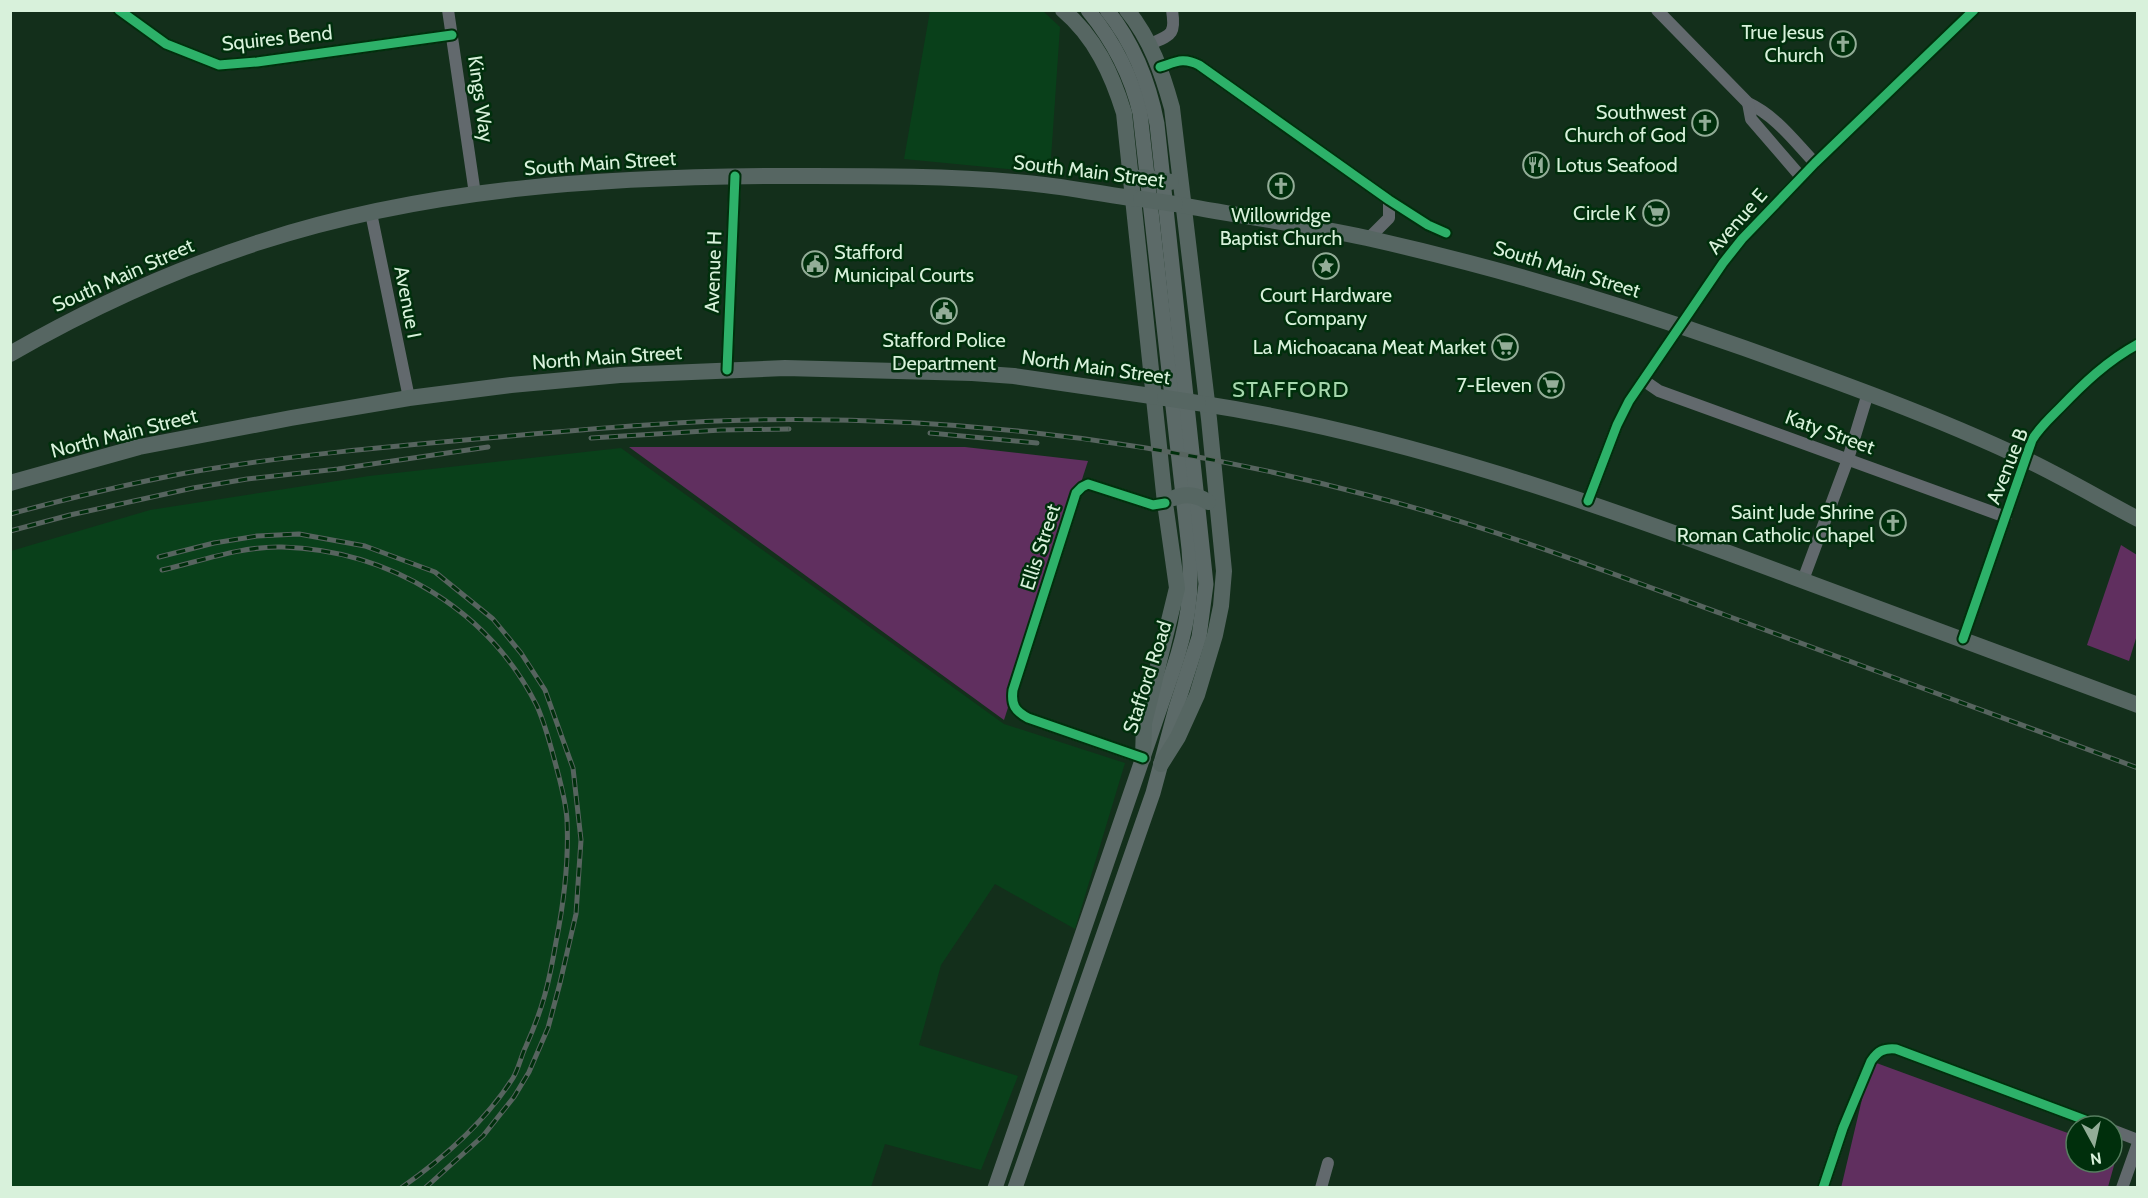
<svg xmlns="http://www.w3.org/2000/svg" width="2148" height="1198" font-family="Cabin,sans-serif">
<rect width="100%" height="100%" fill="#132f1b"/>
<g fill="#09401a">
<polygon points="930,11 1043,11 1060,27 1050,173 904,159"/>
<polygon points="621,448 1004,724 1125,763 1075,929 995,884 941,965 919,1045 1018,1076 981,1170 885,1144 871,1187 11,1187 11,551 150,510 369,476"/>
</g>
<g fill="#602f5f">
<polygon points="629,447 965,447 1088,461 1004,720"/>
<polygon points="2121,545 2137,555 2137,635 2129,661 2087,645"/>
<polygon points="1871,1061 2076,1136 2076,1162 2112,1162 2112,1149 2118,1151 2108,1187 1841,1188"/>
</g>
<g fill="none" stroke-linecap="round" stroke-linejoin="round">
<g stroke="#62696d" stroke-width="12">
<polyline points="119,10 166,44 219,65 257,62 452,35"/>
<polyline points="448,10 475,194"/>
<path d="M1657,10L1748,103C1776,116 1794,141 1815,163"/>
<path d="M1150,44C1171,35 1176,35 1172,10"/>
<path d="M1160,67C1176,62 1183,57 1199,65L1389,200L1428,225L1446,233"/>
<polyline points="1748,103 1751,119 1801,177"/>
<polyline points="371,213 409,398"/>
<polyline points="1369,238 1389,218 1389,200"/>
<polyline points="727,370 735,176"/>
<polyline points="1643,380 1659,391 2006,517"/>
<polyline points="1588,501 1617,425 1629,401 1723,263 1742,239 1815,163 1974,10"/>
<polyline points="1803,580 1848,459 1868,393"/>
<path d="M1963,639L2032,440C2039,428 2050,418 2060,408C2084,383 2107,361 2138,344"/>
<path d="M1143,758L1028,718C1015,711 1011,705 1013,690L1076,493L1082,487L1088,484L1153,505L1165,503"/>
<polyline points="2112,1130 2138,1140"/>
<polyline points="1321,1188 1328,1163"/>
<path d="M1823,1188L1843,1128L1871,1061C1878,1051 1883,1048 1896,1049L2101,1126"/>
<polyline points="2122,1188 2138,1143"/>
</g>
<g stroke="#5c6a68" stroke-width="15">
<path d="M995,1188L1173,670C1187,628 1193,594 1189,549L1140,113C1131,74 1114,42 1088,10"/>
<path d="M1015,1188L1153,793L1176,708L1199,637L1206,584L1157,124C1149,82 1134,44 1107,10"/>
</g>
<g stroke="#566662" stroke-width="16">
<path d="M1063,10C1095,37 1112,74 1124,113L1165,503L1177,588L1144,723L1143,758"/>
<path d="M1127,10C1151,40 1162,72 1172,108L1209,419L1224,571L1221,606L1215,635L1197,695L1178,737L1161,764"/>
<path d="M1175,204C1239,216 1303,224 1367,238C1496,267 1620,304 1744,348C1839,382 1934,416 2025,459C2063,477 2100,499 2138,519"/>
<path d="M10,354C90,308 173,270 260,242C426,188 602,177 774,176C858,176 942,175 1026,183C1064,186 1103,195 1141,199"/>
<path d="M1198,403C1402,434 1596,503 1788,575C1905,618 2021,662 2138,705"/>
<polyline points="10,483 139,447 291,418 409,398 511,385 620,375 785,368 972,373 1014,376 1165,398"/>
</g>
<g stroke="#57645f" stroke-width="5">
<g id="rail">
<polyline points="930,433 1037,443"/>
<polyline points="591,438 721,430 789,429"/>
<path d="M10,514C74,497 138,481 203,470C294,455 385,447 476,439C557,432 637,424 718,421C937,413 1159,440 1371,496C1492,527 1608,572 1725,615C1863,666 2000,717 2138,768"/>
<polyline points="10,531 70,515 193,488 247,479 338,469 488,447"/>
<polyline points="159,557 214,543 257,536 299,534 365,546 435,572 493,619 521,653 545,690 573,768 581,840 576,914 560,983 548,1028 529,1072 514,1097 483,1136 425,1188"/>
<path d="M162,570C201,561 242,546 282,547C389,550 489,610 537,706C545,724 550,743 555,762C560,781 566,801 567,820C569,862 564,902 556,942C549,983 543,1008 526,1046C521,1056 519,1068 513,1078C485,1122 444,1158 401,1188"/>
</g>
</g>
<use href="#rail" stroke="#002f0c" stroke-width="3" stroke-dasharray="9" stroke-linecap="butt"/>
<g stroke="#566662" stroke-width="16">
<polyline points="1142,177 1171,182"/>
<polyline points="1141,199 1175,204"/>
<polyline points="1165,398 1198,403"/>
<path d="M1174,498C1185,493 1198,495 1208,502"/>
</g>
<g stroke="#002f0c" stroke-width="13">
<g id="cycleway">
<polyline points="119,10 166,44 219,65 257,62 452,35"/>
<path d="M1160,67C1176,62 1183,57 1199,65L1389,200L1428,225L1446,233"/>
<polyline points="727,370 735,176"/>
<polyline points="1588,501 1617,425 1629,401 1723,263 1742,239 1815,163 1974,10"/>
<path d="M1963,639L2032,440C2039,428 2050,418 2060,408C2084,383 2107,361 2138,344"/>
<path d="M1143,758L1028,718C1015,711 1011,705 1013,690L1076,493L1082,487L1088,484L1153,505L1165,503"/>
<path d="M1823,1188L1843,1128L1871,1061C1878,1051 1883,1048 1896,1049L2101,1126"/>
</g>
</g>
<use href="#cycleway" stroke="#2db169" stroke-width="9"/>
</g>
<defs>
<g id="church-ring" transform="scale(1.35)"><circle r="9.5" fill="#002f0c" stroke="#93ad98" stroke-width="1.5"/><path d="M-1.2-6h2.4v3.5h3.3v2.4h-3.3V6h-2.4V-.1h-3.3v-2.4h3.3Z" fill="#93ad98"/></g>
<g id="restaurant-ring" transform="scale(1.35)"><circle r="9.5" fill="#002f0c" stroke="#93ad98" stroke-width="1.5"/><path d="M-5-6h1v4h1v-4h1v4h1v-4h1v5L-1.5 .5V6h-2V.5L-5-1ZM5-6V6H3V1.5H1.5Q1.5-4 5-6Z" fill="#93ad98"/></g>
<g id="supermarket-ring" transform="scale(1.35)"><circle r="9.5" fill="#002f0c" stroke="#93ad98" stroke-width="1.5"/><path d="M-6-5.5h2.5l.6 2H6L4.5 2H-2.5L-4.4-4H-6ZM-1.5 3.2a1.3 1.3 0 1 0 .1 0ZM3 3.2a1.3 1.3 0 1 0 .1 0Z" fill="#93ad98"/></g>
<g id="civic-ring" transform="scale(1.35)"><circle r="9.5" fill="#002f0c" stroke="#93ad98" stroke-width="1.5"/><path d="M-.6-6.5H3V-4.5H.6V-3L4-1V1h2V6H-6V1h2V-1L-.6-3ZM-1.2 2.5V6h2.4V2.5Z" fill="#93ad98"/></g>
<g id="sight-ring" transform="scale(1.35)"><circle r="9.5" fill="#002f0c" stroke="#93ad98" stroke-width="1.5"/><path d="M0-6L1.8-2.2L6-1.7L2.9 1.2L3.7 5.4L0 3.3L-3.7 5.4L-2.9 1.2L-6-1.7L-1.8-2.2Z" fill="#93ad98"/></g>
</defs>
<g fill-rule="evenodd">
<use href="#church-ring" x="1843" y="44"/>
<use href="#church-ring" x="1705" y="123"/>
<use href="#restaurant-ring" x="1536" y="165"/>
<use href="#church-ring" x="1281" y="186"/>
<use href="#supermarket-ring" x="1656" y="213"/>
<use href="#civic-ring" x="815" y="264"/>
<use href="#sight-ring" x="1326" y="266"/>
<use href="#civic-ring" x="944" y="311"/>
<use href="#supermarket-ring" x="1505" y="347"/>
<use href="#supermarket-ring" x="1551" y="385"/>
<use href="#church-ring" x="1893" y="523"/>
</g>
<g text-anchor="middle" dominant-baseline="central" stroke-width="5" stroke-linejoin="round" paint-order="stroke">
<g font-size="20" fill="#d8f1db" stroke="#002f0c" text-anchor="end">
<text x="1824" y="32">True Jesus<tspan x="1824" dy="23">Church</tspan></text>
<text x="1686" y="112">Southwest<tspan x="1686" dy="23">Church of God</tspan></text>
<text x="1556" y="165" text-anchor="start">Lotus Seafood</text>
<text x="1636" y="213">Circle K</text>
<text x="1281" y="215" text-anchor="middle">Willowridge<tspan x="1281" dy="23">Baptist Church</tspan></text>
<text x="834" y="252" text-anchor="start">Stafford<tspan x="834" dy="23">Municipal Courts</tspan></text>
<text x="1326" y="295" text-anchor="middle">Court Hardware<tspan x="1326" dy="23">Company</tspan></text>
<text x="944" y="340" text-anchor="middle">Stafford Police<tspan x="944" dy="23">Department</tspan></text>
<text x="1486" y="347">La Michoacana Meat Market</text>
<text x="1532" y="385">7-Eleven</text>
<text x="1874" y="512">Saint Jude Shrine<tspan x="1874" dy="23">Roman Catholic Chapel</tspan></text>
</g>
<g font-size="20" fill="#d8f1db" stroke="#002f0c">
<text transform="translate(277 38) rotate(-6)">Squires Bend</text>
<text transform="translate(481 99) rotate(82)">Kings Way</text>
<text transform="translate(600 163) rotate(-4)">South Main Street</text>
<text transform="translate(1089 171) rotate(7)">South Main Street</text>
<text transform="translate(1737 221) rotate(-49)">Avenue E</text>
<text transform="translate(1567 269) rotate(17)">South Main Street</text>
<text transform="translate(713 272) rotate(-88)">Avenue H</text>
<text transform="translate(123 275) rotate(-24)">South Main Street</text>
<text transform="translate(408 302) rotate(79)">Avenue I</text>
<text transform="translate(607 357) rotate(-4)">North Main Street</text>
<text transform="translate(1096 367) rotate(8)">North Main Street</text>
<text transform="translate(1830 432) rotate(20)">Katy Street</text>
<text transform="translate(124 433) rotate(-14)">North Main Street</text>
<text transform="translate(2007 466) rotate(-68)">Avenue B</text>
<text transform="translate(1040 547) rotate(-72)">Ellis Street</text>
<text transform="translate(1147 677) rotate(-72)">Stafford Road</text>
</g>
<g font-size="22" letter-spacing="1.5" fill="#a6d8ad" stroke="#002f0c">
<text x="1291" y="389">STAFFORD</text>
</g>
</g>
<rect width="2148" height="1198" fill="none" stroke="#d8f1db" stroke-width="24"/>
<g transform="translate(2094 1144) rotate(172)"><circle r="28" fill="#002f0c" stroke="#567d5f" stroke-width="1.5"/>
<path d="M0-4.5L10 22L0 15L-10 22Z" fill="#93ad98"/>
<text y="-9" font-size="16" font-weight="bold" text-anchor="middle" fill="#d8f1db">N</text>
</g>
</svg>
